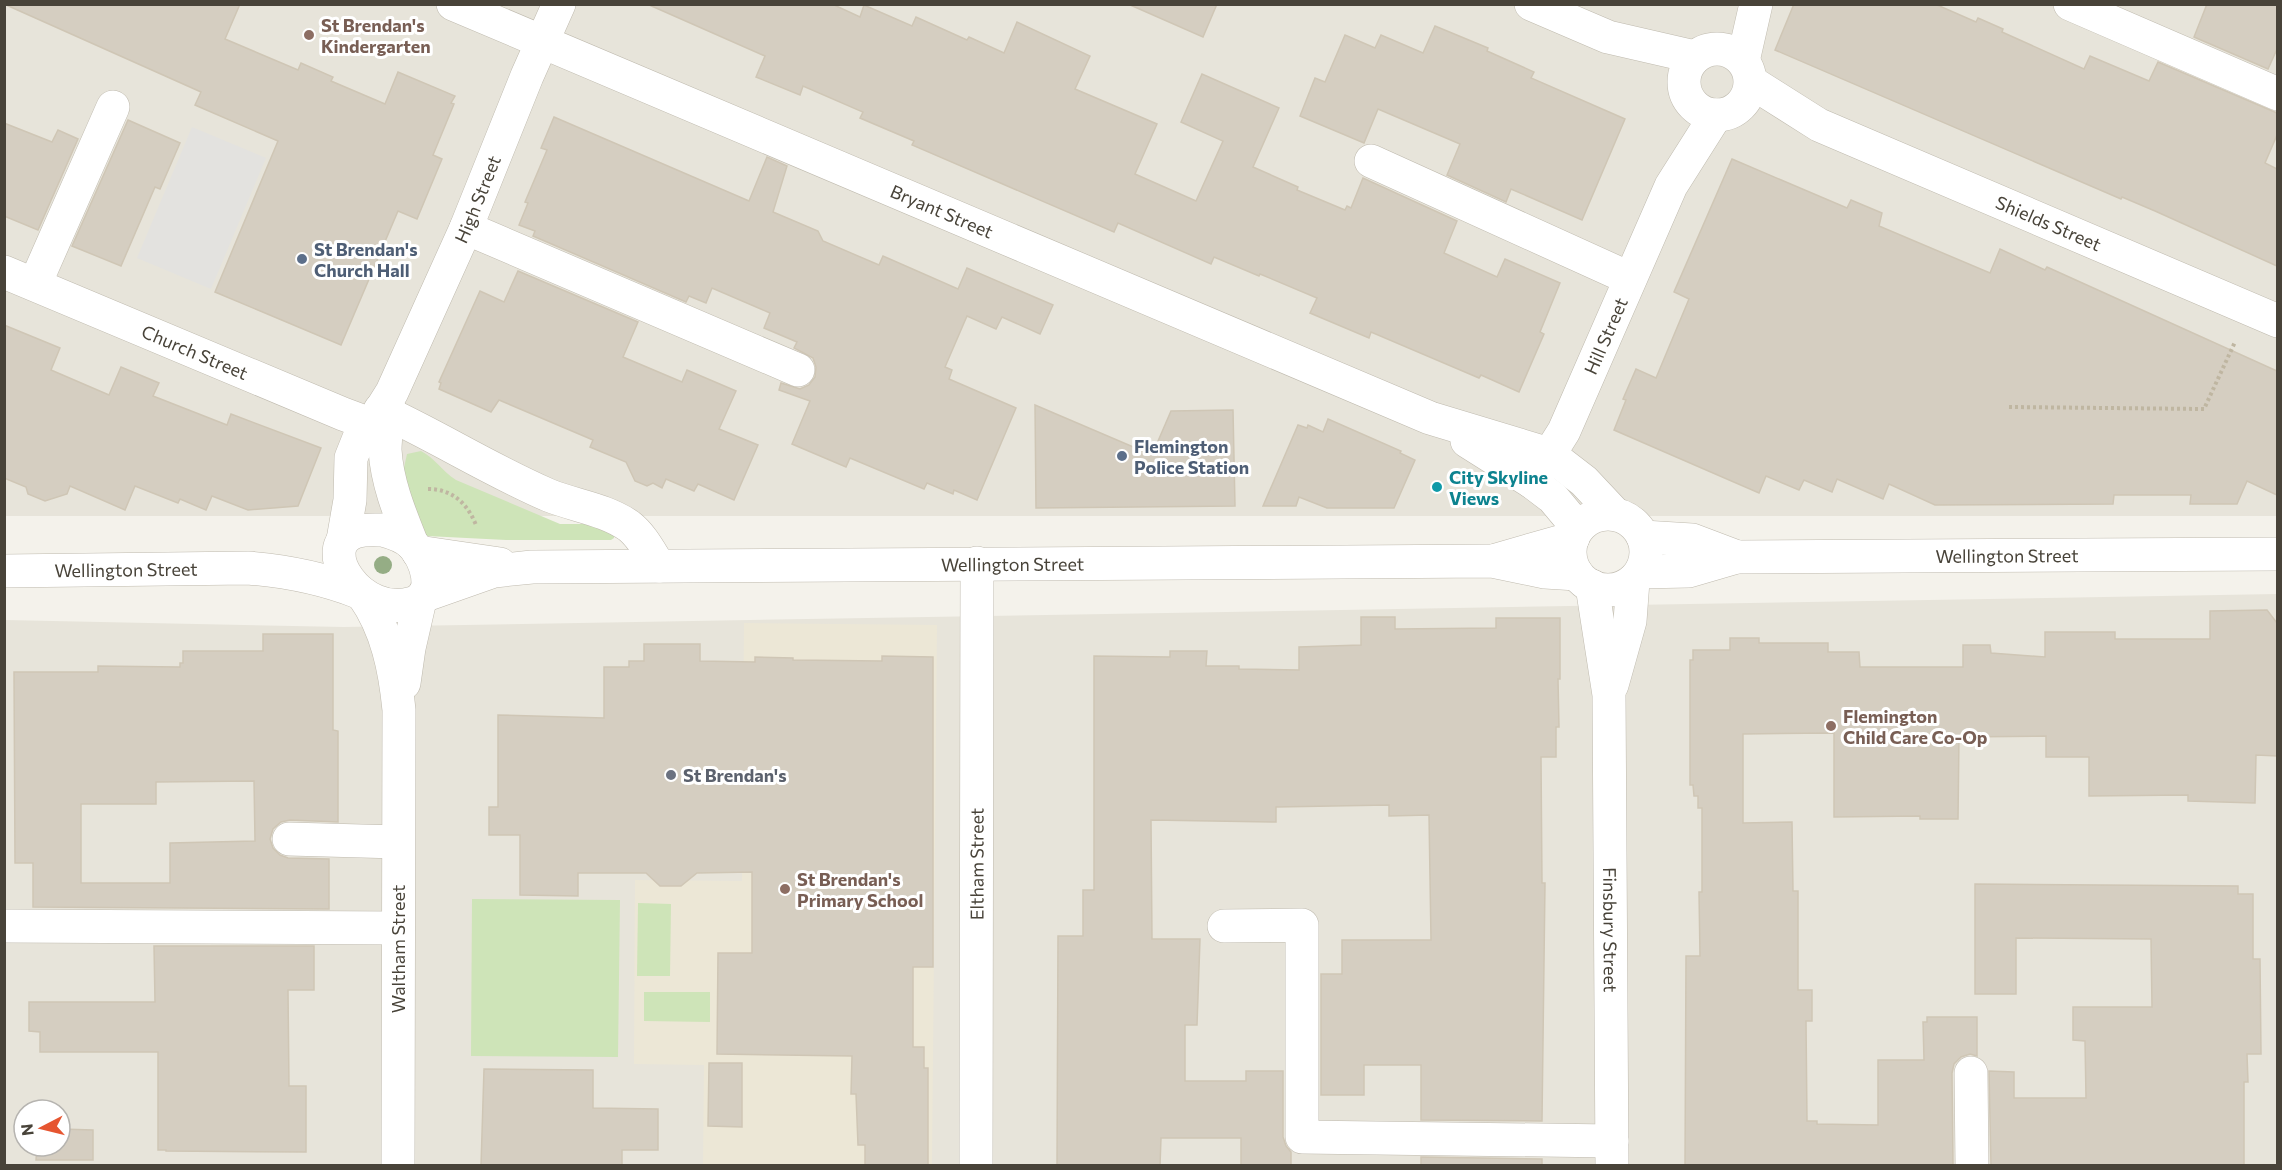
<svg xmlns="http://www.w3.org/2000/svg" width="2282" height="1170" font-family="Commissioner,sans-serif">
<rect width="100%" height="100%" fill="#f4f2eb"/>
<g fill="#e7e4da" fill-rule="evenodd">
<polygon points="4,5 2277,5 2277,516 5,516"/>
<path d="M2277,594V1165L5,1166V620L344,627ZM24,1110H60V1146H24Z"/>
</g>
<polygon fill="#ece7d6" points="744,623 937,625 932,1165 703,1165 704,1065 634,1064 635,880 742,881"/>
<g fill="#cee4b8">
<path d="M421,451C435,458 442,471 456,480L560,524H591L614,535V538L611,540H506L427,536L416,524L403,472L407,454Z"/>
<polygon points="472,899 620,900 618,1057 471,1056"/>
<polygon points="638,903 671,904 670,976 637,976"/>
<polygon points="644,992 710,992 710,1022 644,1021"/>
</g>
<polygon fill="#e3e2df" points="192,127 266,158 211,289 137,258"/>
<g fill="#d5cec1" stroke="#cfc6b5" stroke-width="1.5" fill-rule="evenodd">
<polygon points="4,4 240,4 225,39 298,70 301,63 333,77 331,81 385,104 398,72 455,96 451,103 454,104 433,155 442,159 417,219 398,211 341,345 215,292 278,141 195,105 201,92"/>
<polygon points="647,4 832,4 860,17 864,5 912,26 916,17 967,40 969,37 1004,53 1017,22 1090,56 1075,89 1157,124 1135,174 1196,201 1223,141 1181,122 1202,74 1279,108 1253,167 1298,187 1297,190 1345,210 1347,206 1351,208 1363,178 1457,221 1444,253 1497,277 1505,259 1560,283 1540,332 1544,334 1519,392 1481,375 1479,378 1371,332 1369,338 1310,313 1317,298 1260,274 1259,276 1214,257 1211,264 1118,223 1114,232 912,145 914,141 860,118 863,112 803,86 800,95 756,77 765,56"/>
<polygon points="1128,4 1217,4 1203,37"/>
<polygon points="1794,4 1935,4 1976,22 1978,18 2003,29 2002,32 2084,69 2090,56 2149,81 2158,62 2277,113 2277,135 2265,163 2277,169 2277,266 2155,211 2122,197 2121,199 1775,50"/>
<polygon points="2207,4 2277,4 2277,49 2268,69 2194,37"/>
<polygon points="1435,26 1488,48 1487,51 1534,72 1531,78 1625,119 1582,220 1511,189 1506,202 1447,175 1460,144 1378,109 1364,143 1300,116 1315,78 1325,82 1345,35 1375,48 1381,35 1423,53"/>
<polygon points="554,117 749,201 767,157 787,166 773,212 818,231 823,241 879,265 883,256 958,289 967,268 1053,305 1040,334 1002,317 996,329 967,316 945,367 952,370 949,379 1016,408 977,500 954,490 953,494 927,483 924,489 850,458 846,467 792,444 810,401 779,390 781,383 800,389 809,385 815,377 816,367 813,358 794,348 797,342 764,328 770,313 712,288 706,303 689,296 686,302 533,236 535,231 519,225 528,203 525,202 547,150 541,148"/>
<polygon points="128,120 180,143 160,189 155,187 121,266 72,246"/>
<polygon points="4,123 52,142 58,130 78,139 38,230 4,216"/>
<polygon points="1732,159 1847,208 1851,200 1882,213 1879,226 1990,273 2000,249 2045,270 2047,267 2277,371 2277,495 2247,481 2237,504 2190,504 2191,495 2114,495 2113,504 1935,505 1889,484 1883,499 1837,479 1832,492 1804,480 1799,490 1766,476 1759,493 1614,430 1626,400 1623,399 1636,369 1656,378 1689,299 1674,292"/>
<polygon points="518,271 638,322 623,357 682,382 687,370 736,391 719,429 758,445 734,500 698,484 694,491 666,479 662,488 653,483 647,486 635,481 626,462 590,447 593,440 499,400 491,412 439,389 441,383 439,382 480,291 504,302"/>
<polygon points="4,325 60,348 51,370 109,395 121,367 159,383 153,396 227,425 231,414 321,448 298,506 248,510 212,496 206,510 180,499 178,503 135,486 125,510 70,486 67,494 45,501 28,494 26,487 4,478"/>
<polygon points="1035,405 1152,455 1171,411 1233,410 1235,506 1036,508"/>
<polygon points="1328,419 1401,451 1400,453 1415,460 1394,508 1327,508 1299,497 1296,506 1263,506 1298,425 1307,428 1308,425 1323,432"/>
<polygon points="2267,610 2277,623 2277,756 2256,755 2255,803 2188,801 2188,795 2089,796 2089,757 2046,757 2046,736 1959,737 1958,819 1920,819 1920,816 1834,817 1834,733 1743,734 1743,823 1792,822 1793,891 1798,891 1798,990 1812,990 1812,1021 1806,1021 1807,1121 1817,1121 1817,1124 1878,1125 1878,1060 1924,1060 1923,1022 1927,1022 1927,1017 1977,1017 1977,1056 1970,1054 1961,1057 1954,1064 1952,1073 1953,1166 1685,1166 1686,956 1700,956 1699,892 1702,892 1702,808 1698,808 1698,796 1694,796 1693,785 1690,785 1690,660 1693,660 1693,650 1730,650 1730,638 1759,638 1759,643 1828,643 1828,652 1859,652 1860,667 1963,667 1963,645 1990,645 1991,653 2045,657 2045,632 2115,632 2115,639 2210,639 2210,611"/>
<polygon points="1361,617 1395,617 1395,629 1496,628 1496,618 1560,618 1560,679 1558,679 1559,727 1556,727 1556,757 1541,757 1542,883 1545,883 1542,1121 1421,1120 1421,1065 1364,1065 1364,1095 1321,1095 1321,974 1342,974 1342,940 1431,940 1429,815 1389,816 1389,805 1276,807 1276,822 1151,820 1152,939 1200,939 1197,1025 1185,1025 1185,1081 1246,1081 1246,1071 1283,1071 1283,1137 1286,1146 1291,1152 1291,1166 1241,1166 1241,1138 1161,1138 1160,1166 1057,1166 1058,936 1083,936 1083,890 1094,890 1094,656 1170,657 1170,651 1207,651 1206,666 1239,666 1239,669 1299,670 1299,647 1361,645"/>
<path d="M263,634H333V730L338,731V822L290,820L281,822L273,829L270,839L273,848L280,855L288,858L329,859V909L33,907V863H15L14,672H98V666L180,667V663H183V651H263ZM254,781L255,841L170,843V883H81V804H156V782Z"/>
<polygon points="644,644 700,644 700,661 755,662 755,657 793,658 793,660 882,661 882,656 933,657 933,967 913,967 913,1047 924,1047 924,1068 928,1068 928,1166 865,1166 865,1145 858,1145 856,1094 851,1094 852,1056 717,1054 718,953 752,953 752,872 697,873 681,886 660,886 646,873 578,873 578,896 520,895 520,835 489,835 489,807 498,807 498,715 604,718 604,667 629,667 629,661 644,661"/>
<polygon points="1975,884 2238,886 2238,894 2253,894 2253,959 2260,959 2261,1054 2247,1054 2248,1082 2244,1082 2244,1166 1991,1166 1989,1071 2014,1072 2014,1098 2086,1098 2085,1041 2073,1040 2073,1007 2152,1007 2151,939 2016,938 2016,994 1975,994"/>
<polygon points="154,946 314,946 314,990 288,990 289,1086 306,1086 306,1152 166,1151 166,1150 158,1150 158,1052 40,1052 40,1032 29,1031 29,1002 155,1002"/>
<polygon points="709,1063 742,1063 742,1127 708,1126"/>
<polygon points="484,1069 593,1070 593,1108 658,1109 658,1150 622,1150 622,1166 481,1166"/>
<polygon points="60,1129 93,1130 93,1160 36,1160 37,1146 60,1146"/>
<polygon points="1421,1157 1542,1159 1542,1166 1421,1166"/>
</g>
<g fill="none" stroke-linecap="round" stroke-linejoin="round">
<g stroke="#bfbaae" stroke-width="34">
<g id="minor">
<path id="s1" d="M453,4L1430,418L1549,454L1584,481L1615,514"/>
<polyline points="1531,4 1608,37 1695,57"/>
<polyline points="2070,4 2278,94"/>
<circle cx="1717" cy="82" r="33"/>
<polyline points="1743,61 1756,4"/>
<path id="s2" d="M1751,82L1819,125L2278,321"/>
<polyline points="1371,161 1629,278"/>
<polyline points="466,228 798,370"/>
<path id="s3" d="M4,272L343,414L386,430"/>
<polyline points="35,284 113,107"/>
<path d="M389,408C388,422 385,436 385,450C387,483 400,514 412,544"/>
<path d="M380,410C437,436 490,470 548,495C575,506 605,509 629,526C642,536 650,552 659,566"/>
<polyline points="1467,441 1532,482 1553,498 1578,528"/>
<path id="s4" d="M1532,482L1564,431L1671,186L1716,115"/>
<circle cx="1608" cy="552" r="38"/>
<path d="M383,530C394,533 404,536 412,544C426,558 439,595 413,603C361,620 313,547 355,532C364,529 375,530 383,530Z"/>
<polyline points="1643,537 1692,540 1737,557"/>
<path id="s5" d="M343,540L350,500L351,458L359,438L372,424L392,392L466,228L527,76L559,4"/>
<polyline points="418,552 500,564"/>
<polyline points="1496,560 1573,538"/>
<path id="s6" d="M4,571L248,568C286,571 322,578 358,592"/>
<path id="s7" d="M1641,572L1689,571L1737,557L2278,554"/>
<path id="s8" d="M1592,586L1609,695L1612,1166"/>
<path d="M363,595C387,629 395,669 399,710L398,1166"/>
<path id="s9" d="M423,596L494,571L532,567L1492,561L1545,572L1577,574"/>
<polyline points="404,683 409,648 420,600"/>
<polyline points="1612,685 1630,621 1633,581"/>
<polyline points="289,839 398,842"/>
<polyline points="4,926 398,928"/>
<polyline points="1224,926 1302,925 1302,1137 1612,1141"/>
<polyline points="1971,1073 1972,1166"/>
<path id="s10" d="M976,1166L977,563"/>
</g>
</g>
<g stroke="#bfb6a1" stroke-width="4" stroke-dasharray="3 3" stroke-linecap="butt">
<polyline points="2009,407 2204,409 2235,342"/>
<path d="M428,489C452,489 467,503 476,525"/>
</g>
<use href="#minor" stroke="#fff" stroke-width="33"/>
</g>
<circle fill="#95ad85" cx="383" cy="565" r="9"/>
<g fill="#8d6e63" stroke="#fff" stroke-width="2">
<circle cx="309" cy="35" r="6"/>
<circle cx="1831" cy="726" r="6"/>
<circle cx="785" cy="889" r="6"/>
</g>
<g fill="#5c6f8a" stroke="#fff" stroke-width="2">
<circle cx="302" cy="259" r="6"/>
<circle cx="1122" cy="456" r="6"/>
</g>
<circle fill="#0f9aa8" stroke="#fff" stroke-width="2" cx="1437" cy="487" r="6"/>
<circle fill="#6b7280" stroke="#fff" stroke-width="2" cx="671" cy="775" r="6"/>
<g text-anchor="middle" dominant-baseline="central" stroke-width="6" stroke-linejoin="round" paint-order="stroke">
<g font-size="18" font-weight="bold" fill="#785e54" stroke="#fff" text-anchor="start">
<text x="321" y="25">St Brendan's<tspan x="321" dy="21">Kindergarten</tspan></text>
<text x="1843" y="716">Flemington<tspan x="1843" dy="21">Child Care Co-Op</tspan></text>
<text x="797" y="879">St Brendan's<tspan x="797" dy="21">Primary School</tspan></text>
</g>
<g font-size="18" fill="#484339" stroke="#fff">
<text stroke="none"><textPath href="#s5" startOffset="372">High Street</textPath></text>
<text stroke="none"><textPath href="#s1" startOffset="531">Bryant Street</textPath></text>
<text stroke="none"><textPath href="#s2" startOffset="330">Shields Street</textPath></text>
<text stroke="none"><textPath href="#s4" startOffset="164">Hill Street</textPath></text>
<text stroke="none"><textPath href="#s3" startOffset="207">Church Street</textPath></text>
<text stroke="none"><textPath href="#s7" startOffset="368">Wellington Street</textPath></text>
<text stroke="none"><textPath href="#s9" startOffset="594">Wellington Street</textPath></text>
<text stroke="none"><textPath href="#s6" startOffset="122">Wellington Street</textPath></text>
<text stroke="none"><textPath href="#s10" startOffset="302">Eltham Street</textPath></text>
<text stroke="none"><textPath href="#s8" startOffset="345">Finsbury Street</textPath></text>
<text transform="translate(398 949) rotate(-90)">Waltham Street</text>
</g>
<g font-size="18" font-weight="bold" fill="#4e5e75" stroke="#fff" text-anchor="start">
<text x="314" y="249">St Brendan's<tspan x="314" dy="21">Church Hall</tspan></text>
<text x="1134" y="446">Flemington<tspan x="1134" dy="21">Police Station</tspan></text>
</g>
<g font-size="18" font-weight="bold" fill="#0d838f" stroke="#fff" text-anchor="start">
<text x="1449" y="477">City Skyline<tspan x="1449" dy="21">Views</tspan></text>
</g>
<g font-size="18" font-weight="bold" fill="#5b616d" stroke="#fff" text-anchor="start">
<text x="683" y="775">St Brendan's</text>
</g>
</g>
<rect width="2282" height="1170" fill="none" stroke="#484339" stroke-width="12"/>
<g transform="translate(42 1128) rotate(263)"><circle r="28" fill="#ffffff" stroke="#b6b4b0" stroke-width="1.5"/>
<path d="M0-4.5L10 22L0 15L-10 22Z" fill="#e65530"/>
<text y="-9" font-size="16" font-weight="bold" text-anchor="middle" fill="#484339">N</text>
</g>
</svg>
